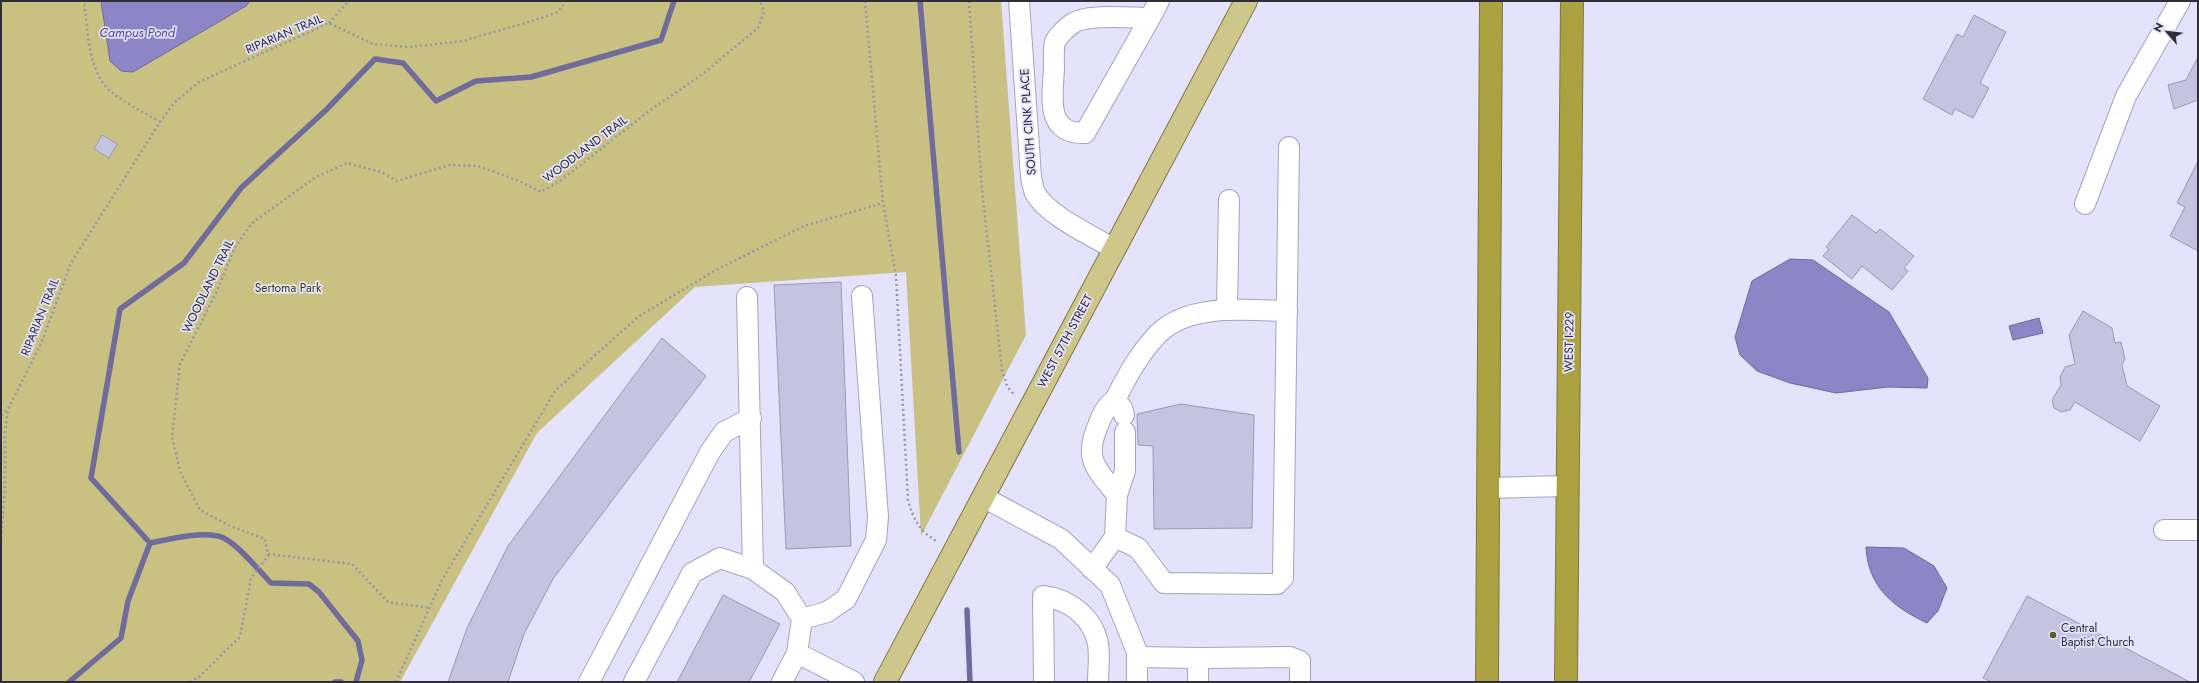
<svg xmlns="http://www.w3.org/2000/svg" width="2199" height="683" font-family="Jost,sans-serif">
<rect width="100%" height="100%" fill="#e4e3fb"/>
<polygon fill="#c8c182" points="1,1 1001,1 1026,335 921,536 906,272 695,287 537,433 400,682 1,682"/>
<g fill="#8d85c6" stroke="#706b9b">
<polygon points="101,1 250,1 246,6 133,72 121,71 110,61"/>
<polygon points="1790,259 1813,260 1889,312 1928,378 1927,388 1888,387 1836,393 1790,383 1757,371 1740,355 1735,337 1752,281"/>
<polygon points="2039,318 2043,333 2013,340 2009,326"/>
<path d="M1866,547L1904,548L1934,566L1947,588L1938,611L1927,623C1893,607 1868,587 1866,547Z"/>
</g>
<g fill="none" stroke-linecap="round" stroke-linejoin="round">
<g stroke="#706b9b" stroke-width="5.5">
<polyline points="920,1 959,452"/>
<path d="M150,543C171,539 196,532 218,536C234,539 259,571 271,583L309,584L319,592L358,641L362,660L356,682"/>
<polyline points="967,610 970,682"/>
<polyline points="69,682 121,638 128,601 150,543 91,478 120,309 184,263 241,188 326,110 375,59 403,63 436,101 476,81 531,77 661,40 674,1"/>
<polyline points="335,682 341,682"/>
</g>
</g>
<g fill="#c5c3e0" stroke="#9b99b5">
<polygon points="1974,15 2006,32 1980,83 1989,88 1973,118 1955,109 1952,115 1923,99 1957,34 1963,37"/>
<polygon points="2198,57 2198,100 2174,109 2168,85 2186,80"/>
<polygon points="102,135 117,144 109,158 94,149"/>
<polygon points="2198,161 2198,251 2170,236 2185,207 2177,203"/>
<polygon points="1852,215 1876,233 1880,229 1914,256 1904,268 1908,271 1892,290 1862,266 1852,279 1823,256 1829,249 1826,247"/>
<polygon points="841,282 851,546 786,549 774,285"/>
<polygon points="2083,311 2112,328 2115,343 2121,342 2125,359 2122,365 2127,386 2160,406 2140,441 2075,402 2070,410 2061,412 2054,408 2052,400 2061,385 2060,377 2065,367 2075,364 2069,335"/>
<polygon points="662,338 706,376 553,579 524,634 508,682 448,682 467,628 508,546"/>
<polygon points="1181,404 1254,415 1252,528 1154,529 1153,446 1138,445 1137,414"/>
<polygon points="723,595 780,624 749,682 677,682"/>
<polygon points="2027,596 2190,682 1992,682 1983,678"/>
</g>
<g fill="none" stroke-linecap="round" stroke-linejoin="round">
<g stroke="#a5a3c0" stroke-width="22">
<g id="minor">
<path d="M1019,1L1031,177C1032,182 1033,188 1035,193C1048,216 1091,235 1114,249"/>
<path d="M1150,18C1131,18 1086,13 1072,24C1067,27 1057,37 1055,42C1053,50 1054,61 1054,70C1052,99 1046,134 1085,133L1150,18L1159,1"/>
<polyline points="2085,204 2126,96 2180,1"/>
<polyline points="747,297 753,569"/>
<polyline points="1227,309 1229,200"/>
<path d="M1115,400C1127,376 1140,352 1159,333C1190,303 1247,310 1287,311"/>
<path d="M1124,415L1122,408L1115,400C1108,404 1102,415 1099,423C1083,459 1095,467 1117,495L1125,471V432"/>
<polyline points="1489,488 1568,486"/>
<polyline points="983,497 1061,539 1110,585 1137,652 1137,682"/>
<polyline points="2164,530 2198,530"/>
<polyline points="1115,537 1117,495"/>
<polyline points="1092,569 1115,537 1138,548 1164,583 1277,584 1283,578 1289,147"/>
<polyline points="802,619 827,612 846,599 876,540 878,517 862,296"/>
<polyline points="797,653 854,682"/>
<polyline points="1137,657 1198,658 1198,682"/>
<polyline points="1198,658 1290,657 1300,661 1300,682"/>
<polyline points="589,682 710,452 724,432 751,418"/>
<polyline points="634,682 692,573 720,558 753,569 785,592 802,619 797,653 782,682"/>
<path d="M1044,682L1043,596C1069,599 1093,617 1098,644C1100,656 1098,670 1098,682"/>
</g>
</g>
<g stroke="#80783d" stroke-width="24">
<polyline id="major" points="885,682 1246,1"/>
</g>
<g stroke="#80783d" stroke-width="24">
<g id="highway">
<polyline points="1487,682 1491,1"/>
<polyline points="1566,682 1572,1"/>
</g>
</g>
<g stroke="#9998aa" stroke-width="2.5" stroke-dasharray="2 3" stroke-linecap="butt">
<path d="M865,1L883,203L896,276L908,500C913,519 920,532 938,542"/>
<polyline points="969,1 982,190 1002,370 1007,386 1015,396"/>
<polyline points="329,23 349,1"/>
<polyline points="160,122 174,103 199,82 329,23 373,44 409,47 463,41 532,21 558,12 566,1"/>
<polyline points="1,415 8,409"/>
<path d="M1,538L5,486V432L8,409L41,344L71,263L160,122C143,112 125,103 110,91C87,70 88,29 84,1"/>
<polyline points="268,554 352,564 388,602 430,608"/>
<polyline points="190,682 200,676 240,637 251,578 268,556 265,539 230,526 200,510 187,485 180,471 172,437 180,364 217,291 234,249 252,223 316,177 347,163 381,172 397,181 450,165 478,166 519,181 541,192 560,181 649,111 700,76 758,28 764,11 760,1"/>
<polyline points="396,682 442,580 555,391 638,317 714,271 804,226 883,203"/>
</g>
<use href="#minor" stroke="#fff" stroke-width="20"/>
<use href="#major" stroke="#cdc78c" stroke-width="22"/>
<use href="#highway" stroke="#aca140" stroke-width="22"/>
</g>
<circle fill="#605a27" stroke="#e4e3fb" stroke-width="1.5" cx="2053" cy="635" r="4"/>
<g text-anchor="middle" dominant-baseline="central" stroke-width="3.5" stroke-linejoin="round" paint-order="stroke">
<g font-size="12" fill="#2e2d38" stroke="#e4e3fb">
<text transform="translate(284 34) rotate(-23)">RIPARIAN TRAIL</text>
<text transform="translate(1028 122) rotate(-94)">SOUTH CINK PLACE</text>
<text transform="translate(585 149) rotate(-37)">WOODLAND TRAIL</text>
<text transform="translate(208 286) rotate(-64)">WOODLAND TRAIL</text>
<text transform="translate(40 317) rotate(-68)">RIPARIAN TRAIL</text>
<text transform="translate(1065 341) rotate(-62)">WEST 57TH STREET</text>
<text transform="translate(1569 342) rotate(-89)">WEST I-229</text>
</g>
<g font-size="12" fill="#3f3b1a" stroke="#e4e3fb">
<text x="288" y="288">Sertoma Park</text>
</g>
<g font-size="12" fill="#2e2d38" stroke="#e4e3fb" text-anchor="start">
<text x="2061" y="628">Central<tspan x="2061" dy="14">Baptist Church</tspan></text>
</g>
<g font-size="13" font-style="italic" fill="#524292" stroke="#e4e3fb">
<text x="137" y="32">Campus Pond</text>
</g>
</g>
<rect width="2199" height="683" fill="none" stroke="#2e2d38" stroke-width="4"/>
<g transform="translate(2167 32) rotate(298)" stroke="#e4e3fb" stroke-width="3" paint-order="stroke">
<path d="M0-3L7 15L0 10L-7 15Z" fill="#2e2d38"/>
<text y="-6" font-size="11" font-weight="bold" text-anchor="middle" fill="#2e2d38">N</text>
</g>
</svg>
